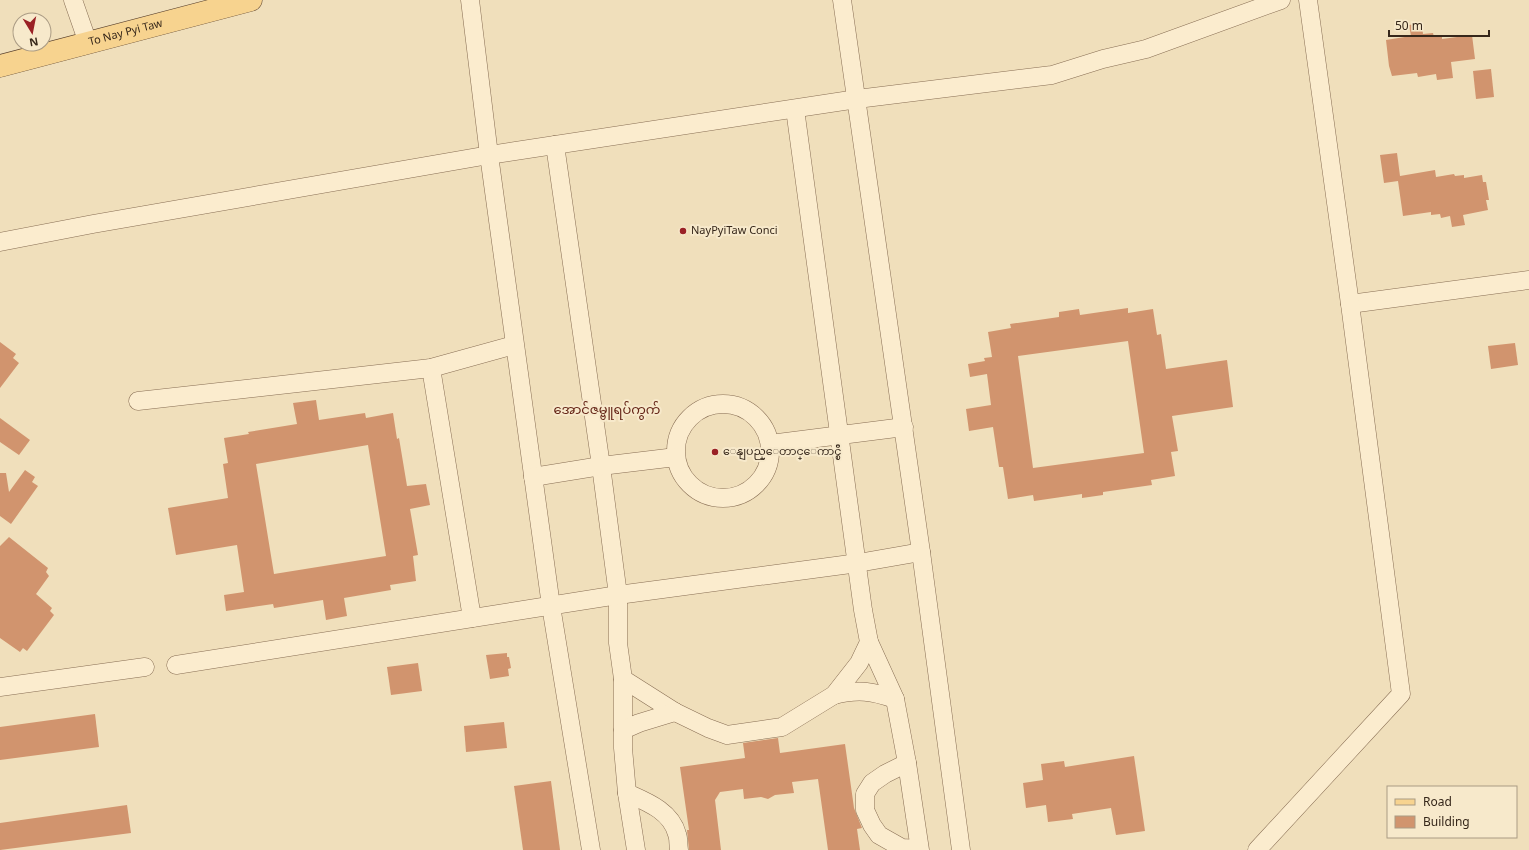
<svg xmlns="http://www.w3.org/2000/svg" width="1529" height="850" font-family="Georgia,'Noto Sans Myanmar',serif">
<rect width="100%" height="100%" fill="#f0dfbb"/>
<g fill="#d1946e" fill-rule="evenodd">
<polygon points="1422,23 1423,34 1433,33 1434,37 1442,36 1442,39 1472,35 1475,59 1451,62 1453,78 1437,80 1436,74 1418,77 1417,73 1392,76 1389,66 1386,40 1411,36 1409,25"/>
<polygon points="1491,69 1494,97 1476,99 1473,71"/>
<polygon points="1397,153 1400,176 1435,170 1436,177 1454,174 1455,176 1464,175 1464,178 1482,175 1483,182 1486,182 1489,200 1486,200 1488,210 1463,215 1465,225 1452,227 1450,216 1441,218 1440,214 1431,215 1431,212 1403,216 1398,181 1384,183 1380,155"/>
<path d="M1128,308V313L1153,309L1157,335L1161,334L1166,369L1227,360L1233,407L1172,416L1178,451L1171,452L1175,476L1151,480L1152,485L1103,492V495L1082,498V494L1034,501L1033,495L1008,499L1003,467H999L993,427L969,431L966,409L991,405L987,374L970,377L968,364L985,361L984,358L992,357L988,332L1011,328L1010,324L1059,317V312L1079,309L1080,315ZM1128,341L1144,453L1033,468L1018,356Z"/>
<polygon points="0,342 16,354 13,358 19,363 0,388"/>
<polygon points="1515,343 1518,365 1491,369 1488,346"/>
<path d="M316,400L319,420L365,413L366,418L393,413L397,439L399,438L407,486L426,484L430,505L410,509L418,555L413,556L416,581L390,585L391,590L344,598L347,616L326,620L323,600L274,608L273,604L226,611L224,595L244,592L237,545L176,555L168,508L228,498L223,464L228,463L224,438L249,434L248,432L297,424L293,403ZM368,445L386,556L274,574L256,464Z"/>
<polygon points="0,418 30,440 19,455 0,442"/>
<polygon points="25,470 35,477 32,482 38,486 11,524 0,516 0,473 6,473 9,492"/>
<polygon points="9,537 48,568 46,572 49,576 36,594 52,608 50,611 54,615 27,651 23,648 20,652 0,638 0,546"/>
<polygon points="507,653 507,657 509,657 511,668 508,669 509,676 490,679 486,655"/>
<polygon points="418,663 422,691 391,695 387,667"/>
<polygon points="95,714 99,747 0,760 0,727"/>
<polygon points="504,722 507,748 466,752 464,726"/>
<polygon points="778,738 780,753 845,744 854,808 862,828 857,829 860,850 828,850 818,779 792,782 794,793 775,795 768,799 761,797 744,799 743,789 720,792 715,800 721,850 689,850 687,830 689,830 680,767 745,758 743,743"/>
<polygon points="1134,756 1145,831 1116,835 1111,808 1072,814 1073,819 1048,822 1046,805 1026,808 1023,783 1043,780 1041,764 1064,761 1065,767"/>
<polygon points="551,781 560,850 523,850 514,786"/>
<polygon points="127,805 131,833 0,850 0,823"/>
</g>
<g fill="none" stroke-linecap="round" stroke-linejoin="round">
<g stroke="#886e54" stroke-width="19">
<g id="minor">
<polyline points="73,0 88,43"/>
<polyline points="470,0 489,155 551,606 591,850"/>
<polyline points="842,0 921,552 961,850"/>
<polyline points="555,145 601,466 618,595 618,643 623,679 675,712 708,728 727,735 782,727 834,695 859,663 869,642 863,610 795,109"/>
<polyline points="0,242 93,224 489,155 857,99 1052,75 1103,59 1146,49 1281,0"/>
<polyline points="1350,304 1529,280"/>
<polyline points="431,368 472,618"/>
<polyline points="138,401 431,368 514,345"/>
<circle cx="723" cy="451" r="47"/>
<polyline points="770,444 904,427"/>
<polyline points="533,477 601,466 676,457"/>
<polyline points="869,642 895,699 907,763 920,850"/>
<polyline points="176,665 618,595 858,563 921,552"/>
<polyline points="623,679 623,748 627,793 636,850"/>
<polyline points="0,687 145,667"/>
<path d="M834,695C858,689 872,691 895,699"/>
<polyline points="623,730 639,723 675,712"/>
<polyline points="907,763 885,774 872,783 865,794 865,810 872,825 879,835 902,848 919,849"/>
<path d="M627,793C647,802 671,811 677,834C679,839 678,845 679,850"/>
<polyline points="1257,850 1401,694 1350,304 1308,0"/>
</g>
</g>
<g stroke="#553c29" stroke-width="23">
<g id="major">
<path id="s1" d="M0,66L251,0"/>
</g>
</g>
<use href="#minor" stroke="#fbecce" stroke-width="18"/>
<use href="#major" stroke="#f7d38f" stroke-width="22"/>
</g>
<g fill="#9a2125" stroke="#f7e9cb" stroke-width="1.5">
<circle cx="683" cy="231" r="4"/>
<circle cx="715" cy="452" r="4"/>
</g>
<g text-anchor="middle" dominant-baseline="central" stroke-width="4" stroke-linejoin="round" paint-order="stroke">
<g font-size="11" fill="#36271a" stroke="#f7e9cb">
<text stroke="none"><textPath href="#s1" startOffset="130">To Nay Pyi Taw</textPath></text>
</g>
<g font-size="11" fill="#36271a" stroke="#f7e9cb" text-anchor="start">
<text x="691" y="231">NayPyiTaw Conci</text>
<text x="723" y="452">ေနျပည္ေတာင္ေကာင္စီ</text>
</g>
<g font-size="13" fill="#652517" stroke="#f7e9cb">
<text x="607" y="411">အောင်ဇမ္ဗူရပ်ကွက်</text>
</g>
</g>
<rect x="1387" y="786" width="130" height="52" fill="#f7e9cb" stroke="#aa9b84"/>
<rect x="1395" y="799" width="20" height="6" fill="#f7d38f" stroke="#aa9b84"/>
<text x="1423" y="806" font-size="12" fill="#36271a">Road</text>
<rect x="1395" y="816" width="20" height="12" fill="#d1946e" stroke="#aa9b84"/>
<text x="1423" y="826" font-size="12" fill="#36271a">Building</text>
<g transform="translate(32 32) rotate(170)"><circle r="19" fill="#f7e9cb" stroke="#aa9b84"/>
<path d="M0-3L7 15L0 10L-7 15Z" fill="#9a2125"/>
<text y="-6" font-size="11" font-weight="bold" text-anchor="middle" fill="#36271a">N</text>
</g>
<path d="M1389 30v6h100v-6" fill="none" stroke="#36271a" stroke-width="2"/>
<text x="1395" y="30" font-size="12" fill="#36271a" stroke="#f7e9cb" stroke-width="3" paint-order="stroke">50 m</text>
</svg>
